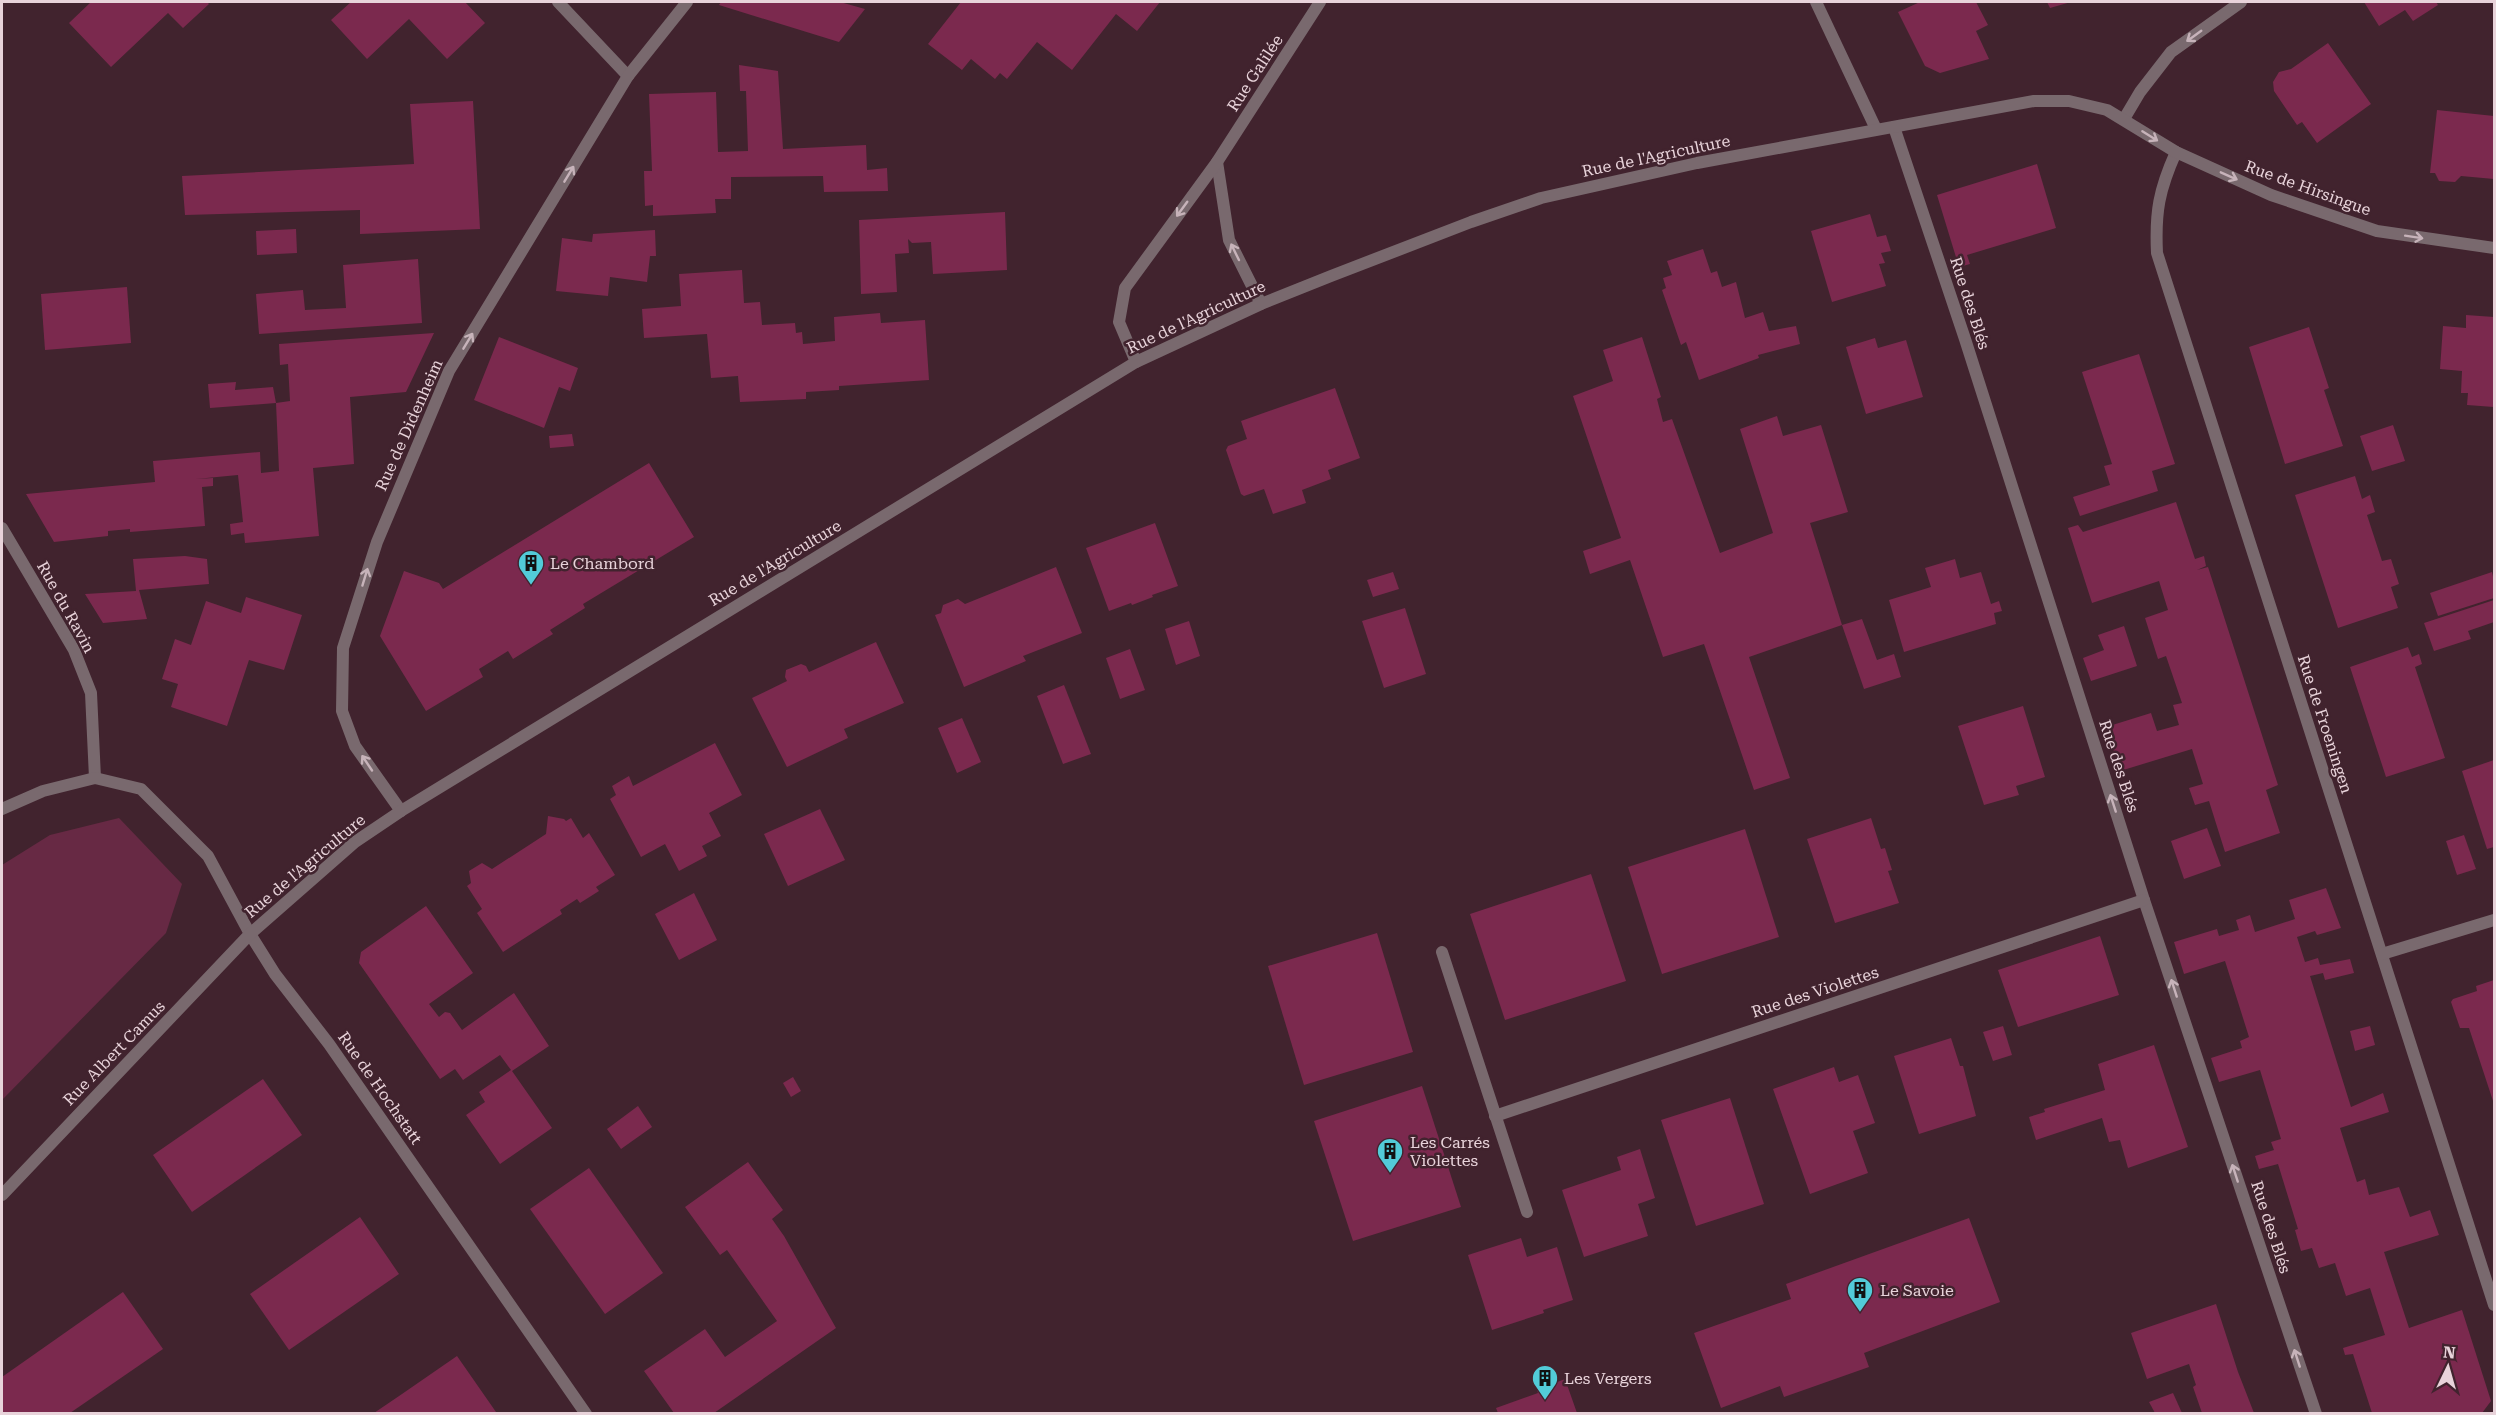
<svg xmlns="http://www.w3.org/2000/svg" width="2496" height="1415" font-family="'Roboto Serif',serif">
<rect width="100%" height="100%" fill="#41232e"/>
<polygon fill="#672944" points="119,818 182,884 166,933 2,1100 2,865 50,835"/>
<g fill="#7b294e">
<polygon points="91,2 207,2 209,4 183,28 168,13 111,67 69,23"/>
<polygon points="351,2 465,2 485,23 447,59 409,19 367,59 331,20"/>
<polygon points="721,2 840,2 865,9 839,42 719,5"/>
<polygon points="961,2 1160,2 1137,31 1116,14 1072,70 1037,42 1007,79 1000,73 995,79 971,59 962,70 928,44"/>
<polygon points="1920,2 1976,2 1988,25 1976,31 1989,59 1940,73 1925,66 1898,12"/>
<polygon points="2047,2 2071,2 2050,8"/>
<polygon points="2364,2 2436,2 2438,5 2413,21 2405,10 2379,26"/>
<polygon points="2328,43 2371,104 2317,143 2302,122 2297,125 2274,91 2273,82 2279,72 2291,69"/>
<polygon points="739,65 778,71 783,149 866,145 867,170 887,168 888,191 824,192 823,176 731,177 731,199 715,199 716,213 653,216 653,205 645,206 644,171 652,171 649,94 716,92 718,152 748,151 746,91 740,91"/>
<polygon points="473,101 480,229 360,234 360,210 185,215 182,176 414,164 410,104"/>
<polygon points="2437,110 2494,116 2494,179 2461,176 2455,182 2439,181 2435,173 2430,173"/>
<polygon points="2037,164 2056,228 1967,255 1970,264 1959,267 1937,195"/>
<polygon points="1005,212 1007,270 933,274 931,242 912,243 908,239 909,253 895,254 897,292 861,294 859,220"/>
<polygon points="1870,214 1877,237 1886,235 1891,251 1881,253 1885,263 1879,264 1886,286 1832,302 1811,231"/>
<polygon points="296,229 297,253 257,255 256,231"/>
<polygon points="655,230 656,256 650,256 647,282 610,277 608,296 556,291 562,238 592,242 593,234"/>
<polygon points="1703,249 1711,273 1717,271 1722,287 1736,282 1745,318 1763,312 1769,331 1796,326 1800,344 1758,355 1759,358 1699,380 1686,342 1681,345 1662,290 1666,288 1663,278 1672,275 1667,261"/>
<polygon points="418,259 422,323 259,334 256,294 303,290 305,310 346,308 343,265"/>
<polygon points="742,270 744,303 760,302 762,325 795,323 796,333 802,332 803,344 835,341 834,317 880,313 881,323 925,320 929,380 839,386 839,390 806,392 806,399 740,402 738,376 711,378 707,334 644,338 642,309 681,306 679,274"/>
<polygon points="127,287 131,343 45,350 41,294"/>
<polygon points="2466,315 2494,317 2494,407 2467,405 2468,393 2461,393 2462,371 2440,369 2443,326 2466,328"/>
<polygon points="2309,327 2329,388 2324,390 2343,446 2285,464 2249,347"/>
<polygon points="434,333 406,392 350,397 354,464 313,468 319,536 245,543 244,533 231,535 230,524 243,522 238,475 196,479 213,478 213,486 202,487 205,526 130,532 130,529 108,531 108,536 54,542 26,494 155,482 153,461 260,452 261,473 279,471 276,403 210,408 208,384 236,382 235,390 273,387 276,403 290,401 288,364 280,365 279,344"/>
<polygon points="499,337 578,368 570,391 559,387 544,428 474,400"/>
<polygon points="1642,337 1661,397 1657,399 1663,422 1672,419 1720,553 1773,533 1740,429 1777,416 1783,436 1821,425 1848,512 1810,523 1842,625 1862,619 1877,660 1894,654 1901,677 1864,689 1842,625 1749,657 1790,778 1754,790 1704,644 1663,657 1630,560 1590,574 1583,551 1621,538 1573,396 1613,381 1603,350"/>
<polygon points="1875,338 1878,348 1906,340 1923,397 1866,414 1846,347"/>
<polygon points="2139,354 2175,464 2152,471 2158,491 2080,516 2073,497 2110,485 2104,466 2112,464 2082,372"/>
<polygon points="1335,388 1360,458 1328,470 1331,479 1302,490 1306,503 1273,514 1264,489 1244,496 1241,494 1226,450 1228,446 1247,439 1241,421"/>
<polygon points="2393,425 2405,461 2372,471 2360,436"/>
<polygon points="572,434 574,446 550,448 549,436"/>
<polygon points="649,463 694,537 583,604 585,608 550,630 553,634 513,659 508,651 479,669 483,677 426,711 380,636 404,571 439,583 443,589"/>
<polygon points="2355,476 2362,499 2370,495 2375,512 2367,515 2382,561 2391,559 2399,584 2391,587 2398,608 2338,628 2295,495"/>
<polygon points="2176,502 2195,559 2204,556 2206,566 2197,570 2208,567 2278,785 2266,790 2280,833 2225,852 2209,801 2195,805 2189,788 2203,784 2192,749 2120,771 2106,727 2151,713 2157,731 2179,725 2173,705 2182,703 2166,656 2158,659 2145,618 2168,610 2159,581 2092,603 2068,528 2078,525 2083,532"/>
<polygon points="1155,523 1178,586 1152,595 1153,597 1132,605 1131,603 1109,611 1086,548"/>
<polygon points="185,556 207,559 209,584 139,590 147,619 103,623 85,594 136,591 133,559"/>
<polygon points="1955,559 1960,578 1981,572 1991,604 1999,601 2002,611 1994,613 1996,624 1904,652 1889,600 1931,587 1925,568"/>
<polygon points="1056,567 1082,633 1023,656 1026,661 964,687 935,615 941,613 943,605 958,599 965,604"/>
<polygon points="1393,572 1399,589 1373,597 1367,580"/>
<polygon points="2492,572 2494,581 2494,598 2438,616 2430,593"/>
<polygon points="246,597 302,615 284,670 249,660 227,726 171,707 178,684 162,679 175,639 191,645 206,601 241,613"/>
<polygon points="2494,600 2494,622 2468,631 2471,639 2434,651 2424,623"/>
<polygon points="1405,608 1426,674 1384,688 1362,621"/>
<polygon points="1189,621 1200,656 1176,665 1165,629"/>
<polygon points="2124,626 2137,666 2091,681 2083,658 2104,650 2098,635"/>
<polygon points="876,642 904,703 844,729 848,738 787,767 752,698 787,681 785,677 786,670 801,664 806,666 809,672"/>
<polygon points="2408,647 2412,657 2419,654 2422,664 2415,667 2445,758 2386,777 2350,667"/>
<polygon points="1130,649 1145,690 1120,699 1106,658"/>
<polygon points="1064,685 1091,754 1063,764 1037,696"/>
<polygon points="2023,706 2045,777 2016,786 2019,795 1984,805 1958,726"/>
<polygon points="962,718 981,762 957,773 938,728"/>
<polygon points="715,743 742,795 709,813 721,836 702,846 707,856 679,871 665,844 641,857 610,799 616,795 612,786 629,776 633,786"/>
<polygon points="2494,760 2494,847 2487,849 2462,771"/>
<polygon points="820,809 845,860 788,886 764,834"/>
<polygon points="548,816 564,819 566,821 571,818 583,838 589,833 615,875 596,887 599,891 580,903 577,899 560,910 562,914 503,952 477,913 482,909 467,886 471,883 469,871 482,863 492,869 546,834"/>
<polygon points="1871,818 1881,849 1885,848 1892,870 1888,871 1899,903 1835,923 1807,839"/>
<polygon points="2207,828 2221,866 2184,879 2171,841"/>
<polygon points="1745,829 1779,937 1662,974 1628,867"/>
<polygon points="2464,835 2476,869 2457,875 2446,841"/>
<polygon points="1591,874 1626,981 1505,1020 1470,914"/>
<polygon points="2326,888 2341,928 2317,935 2315,931 2297,937 2305,962 2318,958 2320,965 2350,959 2354,973 2325,980 2323,973 2310,976 2351,1107 2383,1093 2389,1112 2340,1128 2357,1182 2365,1179 2369,1195 2399,1187 2410,1217 2430,1210 2439,1235 2384,1252 2409,1328 2462,1310 2491,1401 2482,1413 2372,1413 2353,1354 2345,1355 2343,1348 2385,1335 2370,1288 2346,1296 2335,1263 2319,1268 2312,1248 2301,1251 2295,1230 2298,1229 2278,1164 2259,1169 2255,1156 2274,1150 2271,1142 2281,1139 2260,1070 2219,1082 2211,1058 2242,1048 2240,1041 2249,1037 2225,961 2184,974 2174,942 2217,929 2219,936 2239,930 2236,920 2250,915 2255,932 2295,919 2289,900"/>
<polygon points="694,893 717,940 679,960 655,914"/>
<polygon points="426,906 473,973 429,1004 439,1017 445,1012 450,1013 462,1030 514,993 549,1046 512,1071 552,1128 500,1164 466,1115 485,1102 479,1092 511,1070 500,1055 463,1080 455,1069 440,1079 359,963 361,952"/>
<polygon points="1377,933 1413,1052 1304,1085 1268,966"/>
<polygon points="2100,936 2119,995 2018,1027 1998,970"/>
<polygon points="2494,980 2494,1104 2469,1028 2460,1028 2451,1002 2453,999 2477,991 2476,986"/>
<polygon points="2003,1026 2012,1055 1993,1061 1983,1032"/>
<polygon points="2370,1026 2375,1045 2355,1051 2350,1031"/>
<polygon points="1951,1038 1960,1066 1963,1066 1976,1116 1919,1134 1894,1056"/>
<polygon points="2154,1045 2188,1147 2128,1168 2120,1140 2109,1142 2102,1118 2036,1140 2029,1117 2045,1112 2044,1109 2105,1090 2098,1064"/>
<polygon points="1834,1067 1839,1082 1858,1075 1875,1123 1853,1131 1868,1173 1810,1194 1773,1089"/>
<polygon points="793,1077 801,1091 791,1097 783,1083"/>
<polygon points="263,1079 302,1135 192,1212 153,1155"/>
<polygon points="1422,1086 1461,1207 1353,1241 1314,1121"/>
<polygon points="1730,1098 1764,1204 1696,1226 1661,1120"/>
<polygon points="638,1106 652,1127 621,1149 607,1129"/>
<polygon points="1640,1149 1655,1198 1638,1204 1648,1236 1584,1257 1562,1190 1621,1170 1617,1157"/>
<polygon points="748,1162 783,1210 772,1219 784,1236 836,1328 714,1413 674,1413 644,1371 705,1329 725,1357 777,1321 727,1250 720,1255 685,1207"/>
<polygon points="589,1168 663,1273 605,1314 530,1209"/>
<polygon points="360,1217 399,1274 289,1350 250,1294"/>
<polygon points="1969,1218 2000,1302 1864,1353 1869,1367 1784,1397 1780,1386 1721,1408 1694,1333 1791,1299 1786,1284"/>
<polygon points="1521,1238 1527,1257 1557,1247 1573,1300 1543,1310 1544,1313 1492,1330 1468,1255"/>
<polygon points="123,1292 163,1349 70,1413 2,1413 2,1377"/>
<polygon points="2216,1304 2238,1372 2254,1413 2202,1413 2193,1387 2196,1385 2189,1364 2147,1379 2131,1333"/>
<polygon points="457,1356 496,1412 374,1413 402,1394"/>
<polygon points="1565,1379 1577,1413 1498,1413 1496,1408 1538,1393 1537,1390"/>
<polygon points="2173,1393 2182,1413 2155,1413 2149,1402"/>
</g>
<g fill="none" stroke-linecap="round" stroke-linejoin="round">
<g stroke="#79696e" stroke-width="12">
<polyline points="558,2 628,76"/>
<polyline points="1816,2 1876,129"/>
<polyline points="2124,119 2140,92 2171,52 2241,2"/>
<polyline points="1894,127 1965,339 2144,900 2316,1414"/>
<path d="M2176,152C2159,190 2155,212 2157,253L2494,1305"/>
<polyline points="1217,162 1229,240 1261,304"/>
<polyline points="1136,362 1119,322 1125,288 1217,162 1320,2"/>
<polyline points="2,528 74,650 91,693 95,778"/>
<polyline points="2,809 43,791 95,778 141,789 208,856 250,934 275,974 329,1044 586,1414"/>
<polyline points="401,811 355,746 342,711 343,648 377,542 449,371 628,76 687,2"/>
<polyline points="1442,952 1527,1212"/>
<polyline points="2382,954 2494,920"/>
<polyline points="1495,1116 2144,900"/>
<polyline points="2,1195 250,934 355,842 401,811 1136,362 1261,304 1331,276 1471,222 1541,198 1697,163 2034,101 2069,101 2107,110 2176,152 2271,195 2377,231 2494,248"/>
</g>
</g>
<defs><path id="oneway-shaft" d="M-6 0H5M1.5-3L5.5 0L1.5 3" fill="none" stroke-width="1.6" stroke-linecap="round" stroke-linejoin="round" transform="scale(1.5)"/></defs>
<g stroke="#c7b3ba">
<use href="#oneway-shaft" transform="translate(2194 36) rotate(144)"/>
<use href="#oneway-shaft" transform="translate(2150 136) rotate(32)"/>
<use href="#oneway-shaft" transform="translate(569 174) rotate(-59)"/>
<use href="#oneway-shaft" transform="translate(2229 176) rotate(24)"/>
<use href="#oneway-shaft" transform="translate(1182 209) rotate(126)"/>
<use href="#oneway-shaft" transform="translate(2414 237) rotate(9)"/>
<use href="#oneway-shaft" transform="translate(1235 252) rotate(-116)"/>
<use href="#oneway-shaft" transform="translate(468 341) rotate(-59)"/>
<use href="#oneway-shaft" transform="translate(365 577) rotate(-73)"/>
<use href="#oneway-shaft" transform="translate(367 763) rotate(-124)"/>
<use href="#oneway-shaft" transform="translate(2113 803) rotate(-108)"/>
<use href="#oneway-shaft" transform="translate(2174 988) rotate(-108)"/>
<use href="#oneway-shaft" transform="translate(2235 1173) rotate(-108)"/>
<use href="#oneway-shaft" transform="translate(2297 1358) rotate(-108)"/>
</g>
<defs>
<g id="building-pin" transform="scale(1.35)"><path d="M0 17L-7.5 6A9.5 9.5 0 1 1 7.5 6Z" fill="#52cbd8" stroke="#41232e"/><path d="M-4-6H4V6H1V3H-1V6H-4ZM-2.5-4.3h1.7v1.8h-1.7ZM.8-4.3h1.7v1.8H.8ZM-2.5-1h1.7V.8h-1.7ZM.8-1h1.7V.8H.8Z" fill="#111"/></g>
</defs>
<g fill-rule="evenodd">
<use href="#building-pin" x="531" y="563"/>
<use href="#building-pin" x="1390" y="1151"/>
<use href="#building-pin" x="1860" y="1290"/>
<use href="#building-pin" x="1545" y="1378"/>
</g>
<g text-anchor="middle" dominant-baseline="central" stroke-width="5" stroke-linejoin="round" paint-order="stroke">
<g font-size="16" fill="#e8d3da" stroke="#41232e">
<text transform="translate(1255 73) rotate(-57)">Rue Galilée</text>
<text transform="translate(1656 156) rotate(-12)">Rue de l'Agriculture</text>
<text transform="translate(2308 188) rotate(20)">Rue de Hirsingue</text>
<text transform="translate(1970 303) rotate(72)">Rue des Blés</text>
<text transform="translate(1196 317) rotate(-25)">Rue de l'Agriculture</text>
<text transform="translate(409 425) rotate(-66)">Rue de Didenheim</text>
<text transform="translate(775 563) rotate(-31)">Rue de l'Agriculture</text>
<text transform="translate(66 607) rotate(61)">Rue du Ravin</text>
<text transform="translate(2325 724) rotate(72)">Rue de Froeningen</text>
<text transform="translate(2119 766) rotate(72)">Rue des Blés</text>
<text transform="translate(305 866) rotate(-40)">Rue de l'Agriculture</text>
<text transform="translate(1815 992) rotate(-18)">Rue des Violettes</text>
<text transform="translate(114 1053) rotate(-46)">Rue Albert Camus</text>
<text transform="translate(380 1088) rotate(55)">Rue de Hochstatt</text>
<text transform="translate(2271 1227) rotate(72)">Rue des Blés</text>
</g>
<g font-size="16" fill="#e8d3da" stroke="#41232e" text-anchor="start">
<text x="550" y="563">Le Chambord</text>
<text x="1410" y="1142">Les Carrés<tspan x="1410" dy="18">Violettes</tspan></text>
<text x="1880" y="1290">Le Savoie</text>
<text x="1564" y="1378">Les Vergers</text>
</g>
</g>
<rect width="2496" height="1415" fill="none" stroke="#e8d3da" stroke-width="6"/>
<g transform="translate(2448 1367) rotate(5)" stroke="#41232e" stroke-width="4.5" paint-order="stroke">
<path d="M0-4.5L10 22L0 15L-10 22Z" fill="#e8d3da"/>
<text y="-9" font-size="16" font-weight="bold" text-anchor="middle" fill="#e8d3da">N</text>
</g>
</svg>
